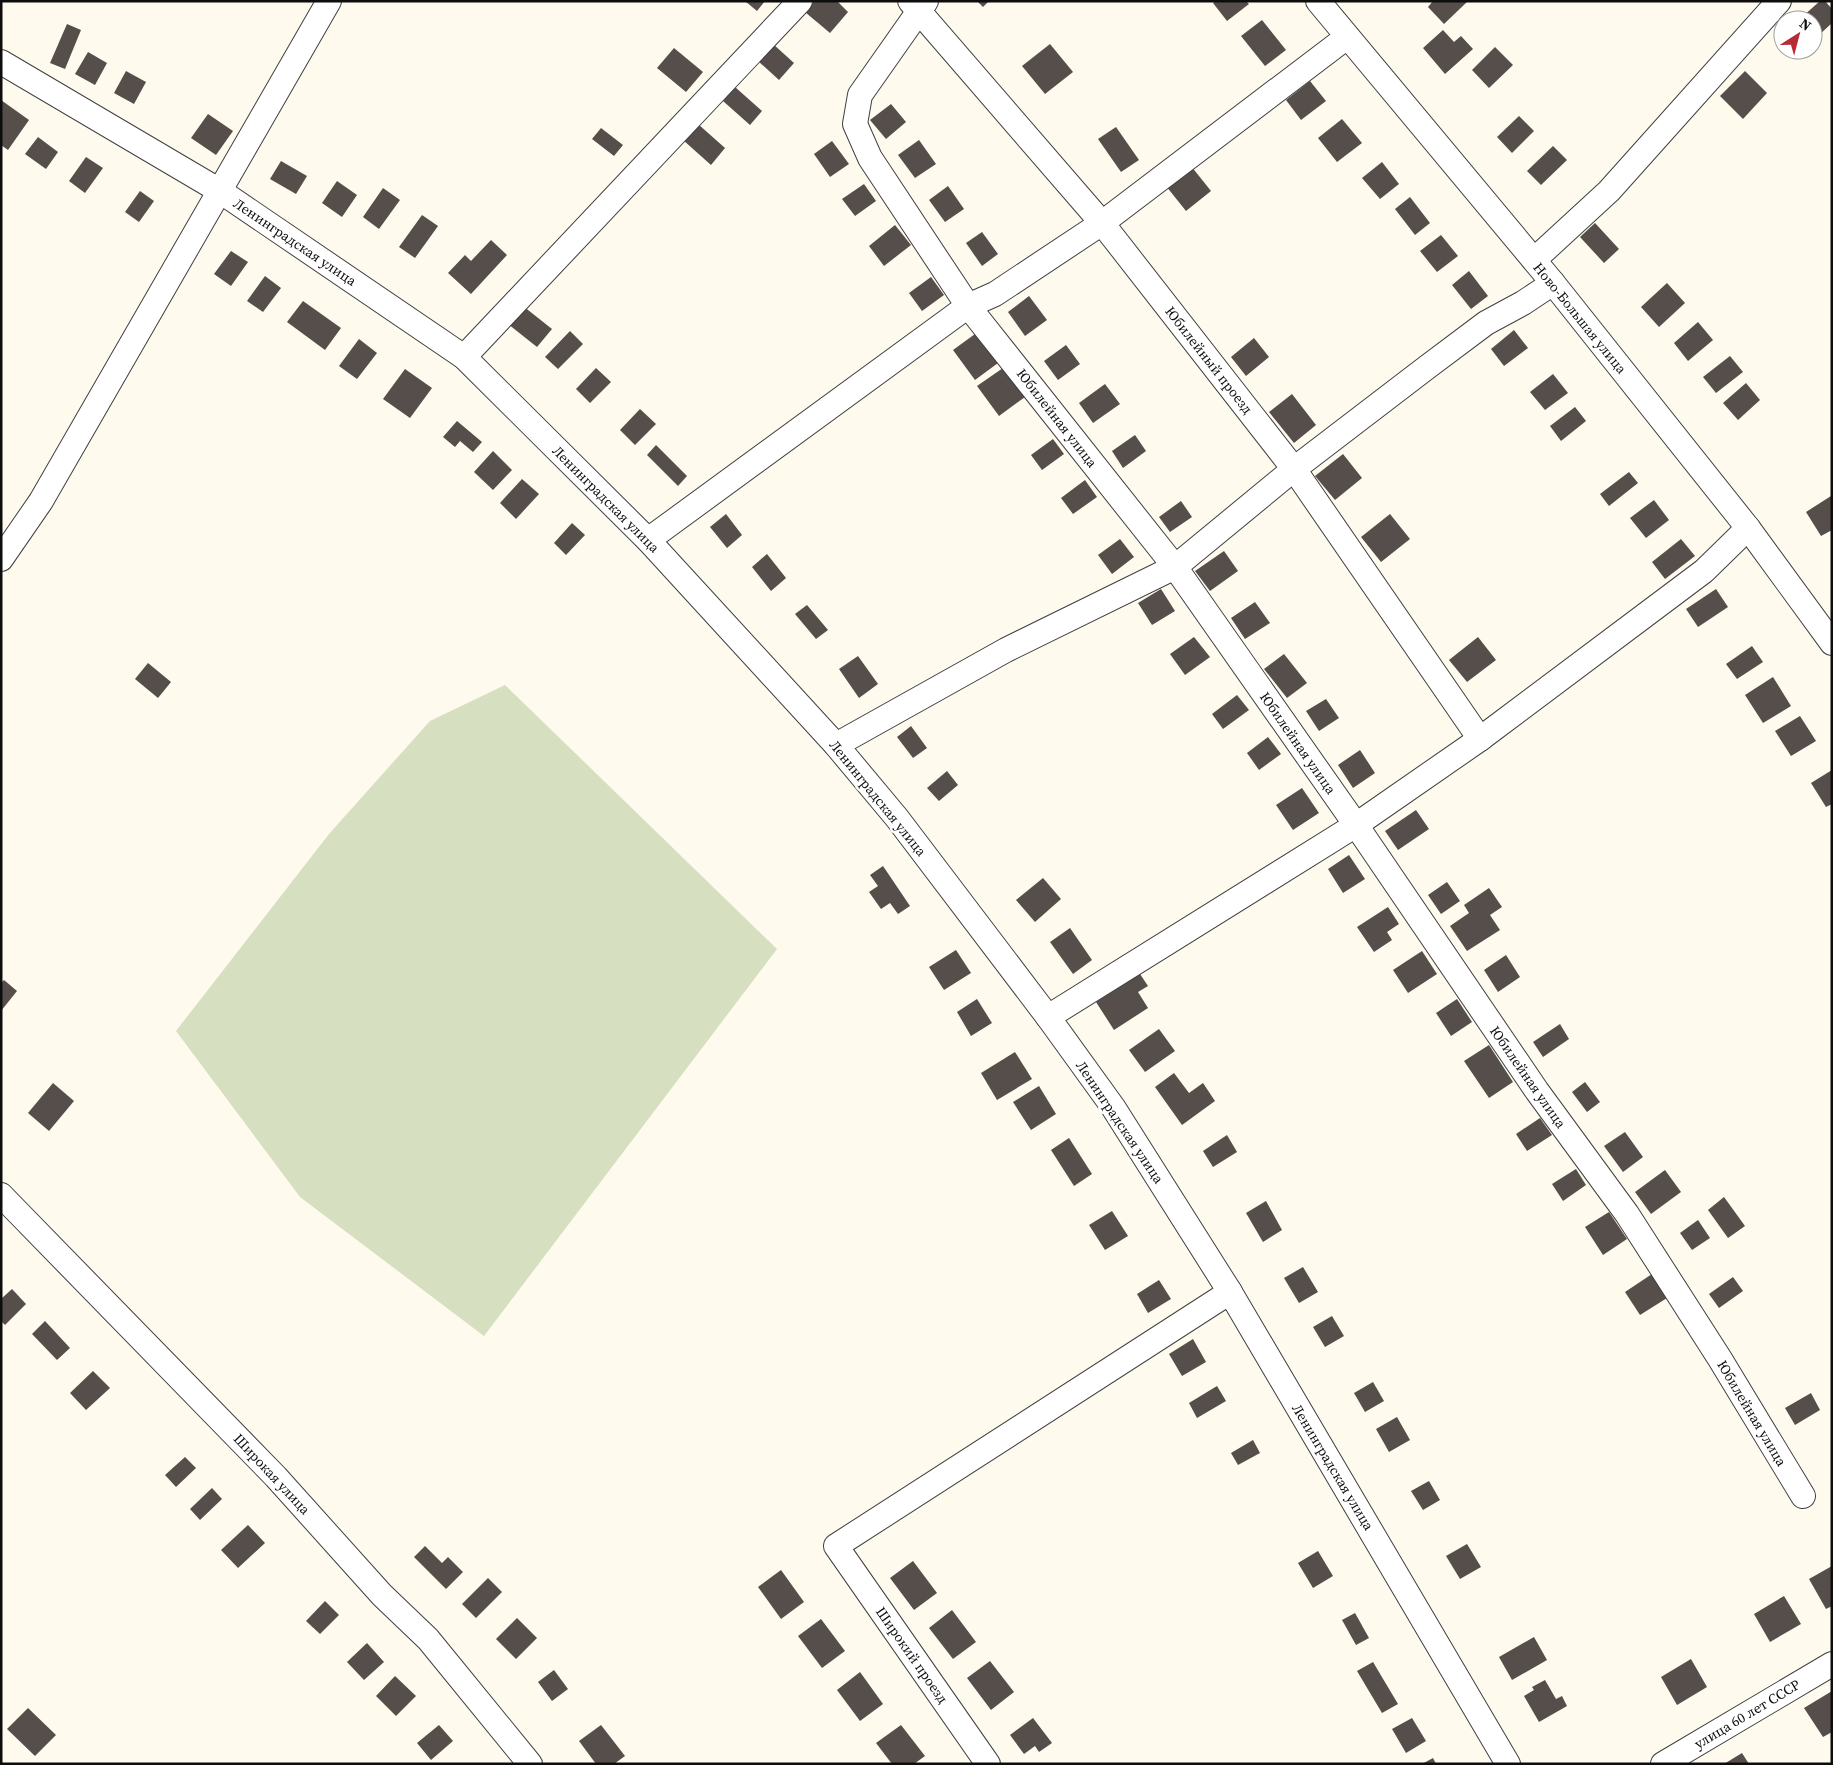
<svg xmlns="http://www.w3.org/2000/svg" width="1833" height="1765" font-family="'Source Serif 4',serif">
<rect width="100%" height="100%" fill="#fefaed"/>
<polygon fill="#d6dfc0" points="505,685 777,949 484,1336 300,1197 176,1031 329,834 430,721"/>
<g fill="#554e4a">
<polygon points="745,1 765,1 757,11"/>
<polygon points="814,1 837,1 848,12 830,33 805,12"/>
<polygon points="977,1 989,1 983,7"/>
<polygon points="1216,1 1246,1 1249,4 1227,21 1213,3"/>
<polygon points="1433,1 1468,1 1444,24 1428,7"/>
<polygon points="1820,1 1825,1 1832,9 1832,23 1819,35 1813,29 1813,20 1805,20 1802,17"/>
<polygon points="1262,20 1286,50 1265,66 1241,36"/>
<polygon points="67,24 81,30 65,69 50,63"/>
<polygon points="1443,30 1454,42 1461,36 1473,49 1445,74 1423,48"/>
<polygon points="773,44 794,63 779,80 758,61"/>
<polygon points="1050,44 1073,72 1045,94 1022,66"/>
<polygon points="1495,47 1513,65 1489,88 1472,70"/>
<polygon points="674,48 703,72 686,92 657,68"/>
<polygon points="88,52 107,63 95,85 75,74"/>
<polygon points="126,71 146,82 134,104 114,93"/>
<polygon points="1745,71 1767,93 1743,119 1720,96"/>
<polygon points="1310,81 1326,101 1301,120 1286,100"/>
<polygon points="735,87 762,111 750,125 723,101"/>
<polygon points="1,100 29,120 8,150 1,145"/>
<polygon points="891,104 906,122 886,139 870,120"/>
<polygon points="208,114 233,131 216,155 191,138"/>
<polygon points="1519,116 1534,131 1512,153 1497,137"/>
<polygon points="1342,119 1362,143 1337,162 1318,138"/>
<polygon points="698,124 725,148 711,165 683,140"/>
<polygon points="1116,127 1139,160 1121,172 1098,139"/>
<polygon points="601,128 623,145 614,156 592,139"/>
<polygon points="38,137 58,152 46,169 25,154"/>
<polygon points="919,140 936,164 915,178 898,155"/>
<polygon points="832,141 849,164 830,177 814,154"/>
<polygon points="1553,146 1567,160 1541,185 1527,171"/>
<polygon points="86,157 103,168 85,193 69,181"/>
<polygon points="281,161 307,176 296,194 270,179"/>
<polygon points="1382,162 1399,184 1380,199 1362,178"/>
<polygon points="1191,166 1211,191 1186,211 1166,186"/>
<polygon points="337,181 357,195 342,217 322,203"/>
<polygon points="864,184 876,201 855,216 842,199"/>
<polygon points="948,186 964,209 945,222 929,200"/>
<polygon points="383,188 400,200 379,229 363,217"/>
<polygon points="140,191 154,201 139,222 125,212"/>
<polygon points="1410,197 1430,223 1415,235 1395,209"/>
<polygon points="422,215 438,226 415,258 399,247"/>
<polygon points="1595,223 1619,249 1604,263 1580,237"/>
<polygon points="895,225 911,245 884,266 869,246"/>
<polygon points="982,232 998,254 982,266 966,243"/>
<polygon points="1441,235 1458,256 1437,272 1420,251"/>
<polygon points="491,240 507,255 471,294 448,273 465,255 471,261"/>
<polygon points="231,251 248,262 231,286 214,274"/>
<polygon points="1469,271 1488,296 1471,309 1452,285"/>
<polygon points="265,276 281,288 263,312 247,301"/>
<polygon points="931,277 944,295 922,311 909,293"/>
<polygon points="1667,283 1685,303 1659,327 1641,307"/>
<polygon points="1029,296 1047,320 1025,336 1008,312"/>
<polygon points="303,301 341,328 325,350 287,322"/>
<polygon points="523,306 552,329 537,347 508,324"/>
<polygon points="1698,322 1713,340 1688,361 1674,343"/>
<polygon points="1514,330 1528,348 1504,366 1491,349"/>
<polygon points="570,331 583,344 558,369 545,357"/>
<polygon points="975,334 998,363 975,380 953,350"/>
<polygon points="1254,338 1269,357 1246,376 1231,357"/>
<polygon points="359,339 377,353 357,379 339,366"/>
<polygon points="1066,345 1080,364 1058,380 1044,361"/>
<polygon points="1730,356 1743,372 1716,393 1703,377"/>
<polygon points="596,368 611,382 590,403 576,389"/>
<polygon points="1003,368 1025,397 999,416 977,386"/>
<polygon points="405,369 432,388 410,418 383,399"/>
<polygon points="1553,374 1568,393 1545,410 1530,392"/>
<polygon points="1746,383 1760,400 1738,420 1723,403"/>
<polygon points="1105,384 1120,404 1093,423 1079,403"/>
<polygon points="1292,394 1316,425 1294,443 1269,412"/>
<polygon points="1575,407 1586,421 1561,441 1550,426"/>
<polygon points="640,409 656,424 635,445 620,430"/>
<polygon points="457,421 482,442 473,452 460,441 455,447 443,437"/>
<polygon points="1135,435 1146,451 1123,468 1112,451"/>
<polygon points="1053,439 1064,454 1042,470 1031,455"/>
<polygon points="656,445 687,476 678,486 647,455"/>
<polygon points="493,451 512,470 493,490 474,472"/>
<polygon points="1343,454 1362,478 1335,500 1315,476"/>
<polygon points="1629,472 1638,483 1609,506 1600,494"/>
<polygon points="522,479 539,494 516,519 500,503"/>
<polygon points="1085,480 1097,497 1073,514 1061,498"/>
<polygon points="1831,496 1832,530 1821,536 1806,512"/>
<polygon points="1654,500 1669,520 1646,538 1630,518"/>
<polygon points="1181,501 1192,517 1170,532 1159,517"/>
<polygon points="726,514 742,535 727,548 710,527"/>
<polygon points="1390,514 1410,539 1381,562 1361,537"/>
<polygon points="572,523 585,535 566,555 554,543"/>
<polygon points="1120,539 1134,557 1112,574 1098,555"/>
<polygon points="1681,539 1695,556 1665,579 1652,562"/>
<polygon points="1224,551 1238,571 1210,591 1195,571"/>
<polygon points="767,554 786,578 771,591 752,567"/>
<polygon points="1161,589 1175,611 1152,625 1138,603"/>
<polygon points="1716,589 1728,607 1698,627 1686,609"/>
<polygon points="1255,602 1270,623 1245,639 1231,618"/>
<polygon points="807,605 828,630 816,639 795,614"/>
<polygon points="1194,637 1210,657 1185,675 1170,654"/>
<polygon points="1478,637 1496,660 1467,682 1449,660"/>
<polygon points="1752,646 1763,662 1737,679 1726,664"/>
<polygon points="1284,654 1307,683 1287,698 1264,669"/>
<polygon points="858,656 878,684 859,698 839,669"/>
<polygon points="148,663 171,682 158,698 135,679"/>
<polygon points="1773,677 1791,706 1763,723 1745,695"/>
<polygon points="1237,695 1249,710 1223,729 1212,714"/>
<polygon points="1326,699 1339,718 1319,731 1306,711"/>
<polygon points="1800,716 1816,741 1791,756 1775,731"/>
<polygon points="911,726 927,748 913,758 897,737"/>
<polygon points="1268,737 1281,754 1259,770 1247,753"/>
<polygon points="1360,750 1375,773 1353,788 1338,765"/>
<polygon points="1832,770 1832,804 1826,807 1811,783"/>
<polygon points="947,771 958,785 939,801 927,788"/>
<polygon points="1302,788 1319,813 1293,830 1276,805"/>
<polygon points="1416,810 1429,829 1398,850 1385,831"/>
<polygon points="1349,855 1365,879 1343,893 1328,869"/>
<polygon points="883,866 910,906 898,914 890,903 881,909 869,892 878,886 870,875"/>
<polygon points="1043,878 1061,899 1035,922 1016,900"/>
<polygon points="1447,882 1460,901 1441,914 1428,895"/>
<polygon points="1489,888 1502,907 1490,915 1500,930 1467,951 1450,926 1469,913 1464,905"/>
<polygon points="1388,907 1399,924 1387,932 1392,940 1374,952 1357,927"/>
<polygon points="1070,928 1092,960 1073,974 1050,942"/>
<polygon points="956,950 971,973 944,990 929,967"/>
<polygon points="1422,951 1437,974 1408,993 1393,970"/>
<polygon points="1506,955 1520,977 1498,992 1484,970"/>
<polygon points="1140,974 1148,986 1138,992 1148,1008 1114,1030 1096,1002"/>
<polygon points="4,980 17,991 1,1011 1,983"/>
<polygon points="977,999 992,1023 971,1036 957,1012"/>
<polygon points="1457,999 1472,1022 1451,1036 1436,1013"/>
<polygon points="1560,1024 1569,1039 1543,1057 1533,1042"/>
<polygon points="1159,1029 1175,1051 1145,1072 1129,1050"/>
<polygon points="1489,1045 1513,1082 1489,1098 1464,1061"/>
<polygon points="1015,1052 1032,1079 997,1100 981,1073"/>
<polygon points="1174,1073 1189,1093 1203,1083 1215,1101 1182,1125 1155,1087"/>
<polygon points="1585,1082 1600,1102 1587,1112 1572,1092"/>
<polygon points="53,1083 74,1101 49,1131 28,1113"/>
<polygon points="1039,1086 1056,1114 1031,1130 1013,1102"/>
<polygon points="1540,1118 1552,1135 1527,1151 1516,1134"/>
<polygon points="1625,1132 1643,1157 1623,1172 1604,1146"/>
<polygon points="1227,1135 1237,1152 1213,1167 1203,1151"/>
<polygon points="1069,1138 1092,1174 1074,1186 1051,1150"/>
<polygon points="1576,1169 1586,1185 1563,1201 1552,1184"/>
<polygon points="1665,1170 1681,1192 1651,1214 1635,1192"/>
<polygon points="1724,1197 1745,1226 1728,1238 1708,1210"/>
<polygon points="1266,1201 1282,1230 1263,1242 1246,1213"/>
<polygon points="1112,1211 1128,1236 1105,1250 1089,1225"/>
<polygon points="1609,1212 1627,1239 1603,1255 1585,1227"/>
<polygon points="1698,1220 1710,1238 1692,1250 1680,1233"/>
<polygon points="1303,1267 1318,1292 1299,1303 1284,1278"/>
<polygon points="1652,1274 1667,1298 1640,1315 1625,1292"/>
<polygon points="1733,1277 1743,1291 1719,1308 1709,1294"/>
<polygon points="1159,1280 1171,1299 1148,1313 1137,1294"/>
<polygon points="12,1289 26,1304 5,1325 1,1321 1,1299"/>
<polygon points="1332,1316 1344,1336 1325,1347 1313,1327"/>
<polygon points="45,1321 70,1348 57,1360 32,1334"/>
<polygon points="1193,1339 1206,1362 1182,1376 1169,1354"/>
<polygon points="93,1371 110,1388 86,1410 70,1393"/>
<polygon points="1373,1382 1384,1401 1365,1412 1354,1393"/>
<polygon points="1217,1386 1226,1401 1197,1418 1189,1403"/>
<polygon points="1811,1393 1820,1410 1795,1425 1785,1408"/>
<polygon points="1397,1417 1410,1440 1389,1452 1376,1429"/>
<polygon points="1253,1440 1260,1453 1238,1465 1231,1453"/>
<polygon points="185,1457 196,1468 176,1487 165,1475"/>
<polygon points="1429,1481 1440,1500 1423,1510 1411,1491"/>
<polygon points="212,1488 222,1499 200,1520 190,1509"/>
<polygon points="248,1525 265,1543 238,1568 221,1550"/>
<polygon points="1467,1544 1481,1567 1460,1579 1446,1556"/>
<polygon points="425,1546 442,1563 448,1557 463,1572 446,1589 414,1557"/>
<polygon points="1318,1551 1333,1576 1313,1588 1298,1563"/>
<polygon points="913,1561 937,1593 914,1610 890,1578"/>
<polygon points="1832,1566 1832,1606 1826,1609 1809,1579"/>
<polygon points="781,1570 804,1602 781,1619 758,1587"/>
<polygon points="488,1578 502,1592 476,1618 462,1604"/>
<polygon points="1784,1596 1801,1624 1770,1642 1754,1614"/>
<polygon points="325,1601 339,1615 320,1634 306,1621"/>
<polygon points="952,1610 976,1642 953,1659 929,1628"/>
<polygon points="1355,1613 1369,1638 1356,1645 1342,1620"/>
<polygon points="517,1618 537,1638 516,1659 496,1639"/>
<polygon points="821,1619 845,1651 822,1668 798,1636"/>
<polygon points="1534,1637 1547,1660 1512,1680 1499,1657"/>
<polygon points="367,1643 384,1662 364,1680 347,1662"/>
<polygon points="1691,1659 1707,1687 1677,1705 1661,1677"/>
<polygon points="990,1661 1014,1692 991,1710 967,1678"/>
<polygon points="1373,1662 1398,1704 1382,1713 1357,1671"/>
<polygon points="554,1670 568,1689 552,1701 538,1682"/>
<polygon points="860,1672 883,1704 860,1721 837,1690"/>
<polygon points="395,1676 416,1696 396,1716 376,1696"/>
<polygon points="1545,1680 1556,1699 1562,1696 1567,1706 1539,1722 1524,1696 1534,1690 1532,1687"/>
<polygon points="1832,1691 1832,1732 1823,1737 1804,1708"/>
<polygon points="28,1708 56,1735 35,1756 7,1729"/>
<polygon points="1033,1718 1052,1743 1039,1752 1035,1746 1024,1754 1010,1735"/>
<polygon points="1412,1718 1426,1741 1406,1753 1392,1729"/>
<polygon points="439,1725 453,1741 431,1760 417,1743"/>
<polygon points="601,1725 625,1756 614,1764 596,1764 579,1741"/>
<polygon points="901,1725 925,1756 914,1764 892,1764 876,1743"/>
<polygon points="1742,1753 1749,1764 1724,1764"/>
<polygon points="1433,1758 1436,1764 1422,1764"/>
</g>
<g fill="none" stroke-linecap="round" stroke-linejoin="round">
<g stroke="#404040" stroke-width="26">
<g id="minor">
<polyline points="910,1 1102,223 1294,469 1480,739"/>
<polyline points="926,1 860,95 855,124 870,158 968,306 1175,567 1356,825 1537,1091 1627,1214 1720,1359 1803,1496"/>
<polyline points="1318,1 1553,283 1748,528 1832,643"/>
<polyline points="1,62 220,191 464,357 648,540 836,745 897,818 1048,1017 1113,1107 1230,1292 1508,1764"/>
<polyline points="1534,260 1609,191 1779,1"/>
<polyline points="464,357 800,1"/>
<polyline points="648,540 968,306 995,294 1102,223 1347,37"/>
<polyline points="1,559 41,501 329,1"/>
<polyline points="836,745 1006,650 1175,567 1294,469 1426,368 1486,323 1523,303 1553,283"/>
<polyline points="1048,1017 1356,825 1480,739 1704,571 1748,528"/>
<polyline points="1,1195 276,1477 382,1595 428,1639 530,1764"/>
<polyline points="988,1764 836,1546 1230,1292"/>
<polyline points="1663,1764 1832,1664"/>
</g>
</g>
<use href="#minor" stroke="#fff" stroke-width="24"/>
</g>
<g text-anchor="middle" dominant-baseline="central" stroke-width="5" stroke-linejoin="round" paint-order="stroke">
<g font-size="14" fill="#0d0d0d" stroke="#fff">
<text transform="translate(295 242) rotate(34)">Ленинградская улица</text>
<text transform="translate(1580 318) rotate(51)">Ново-Большая улица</text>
<text transform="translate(1209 360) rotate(52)">Юбилейный проезд</text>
<text transform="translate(1057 418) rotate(52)">Юбилейная улица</text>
<text transform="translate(606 499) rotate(45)">Ленинградская улица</text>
<text transform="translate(1298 743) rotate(55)">Юбилейная улица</text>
<text transform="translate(878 798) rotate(51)">Ленинградская улица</text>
<text transform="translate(1528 1077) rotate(55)">Юбилейная улица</text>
<text transform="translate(1120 1122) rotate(56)">Ленинградская улица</text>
<text transform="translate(1752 1413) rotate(59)">Юбилейная улица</text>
<text transform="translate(1333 1467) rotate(59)">Ленинградская улица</text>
<text transform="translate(272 1474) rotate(47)">Широкая улица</text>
<text transform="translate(912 1655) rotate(55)">Широкий проезд</text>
<text transform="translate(1747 1714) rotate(-31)">улица 60 лет СССР</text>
</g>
</g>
<rect width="1833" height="1765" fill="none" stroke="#0d0d0d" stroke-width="5"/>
<g transform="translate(1798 35) rotate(36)"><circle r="24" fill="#ffffff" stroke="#9e9e9e"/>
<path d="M0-4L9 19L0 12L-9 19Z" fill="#b72b36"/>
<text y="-8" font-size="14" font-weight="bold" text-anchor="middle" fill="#0d0d0d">N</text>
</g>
</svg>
